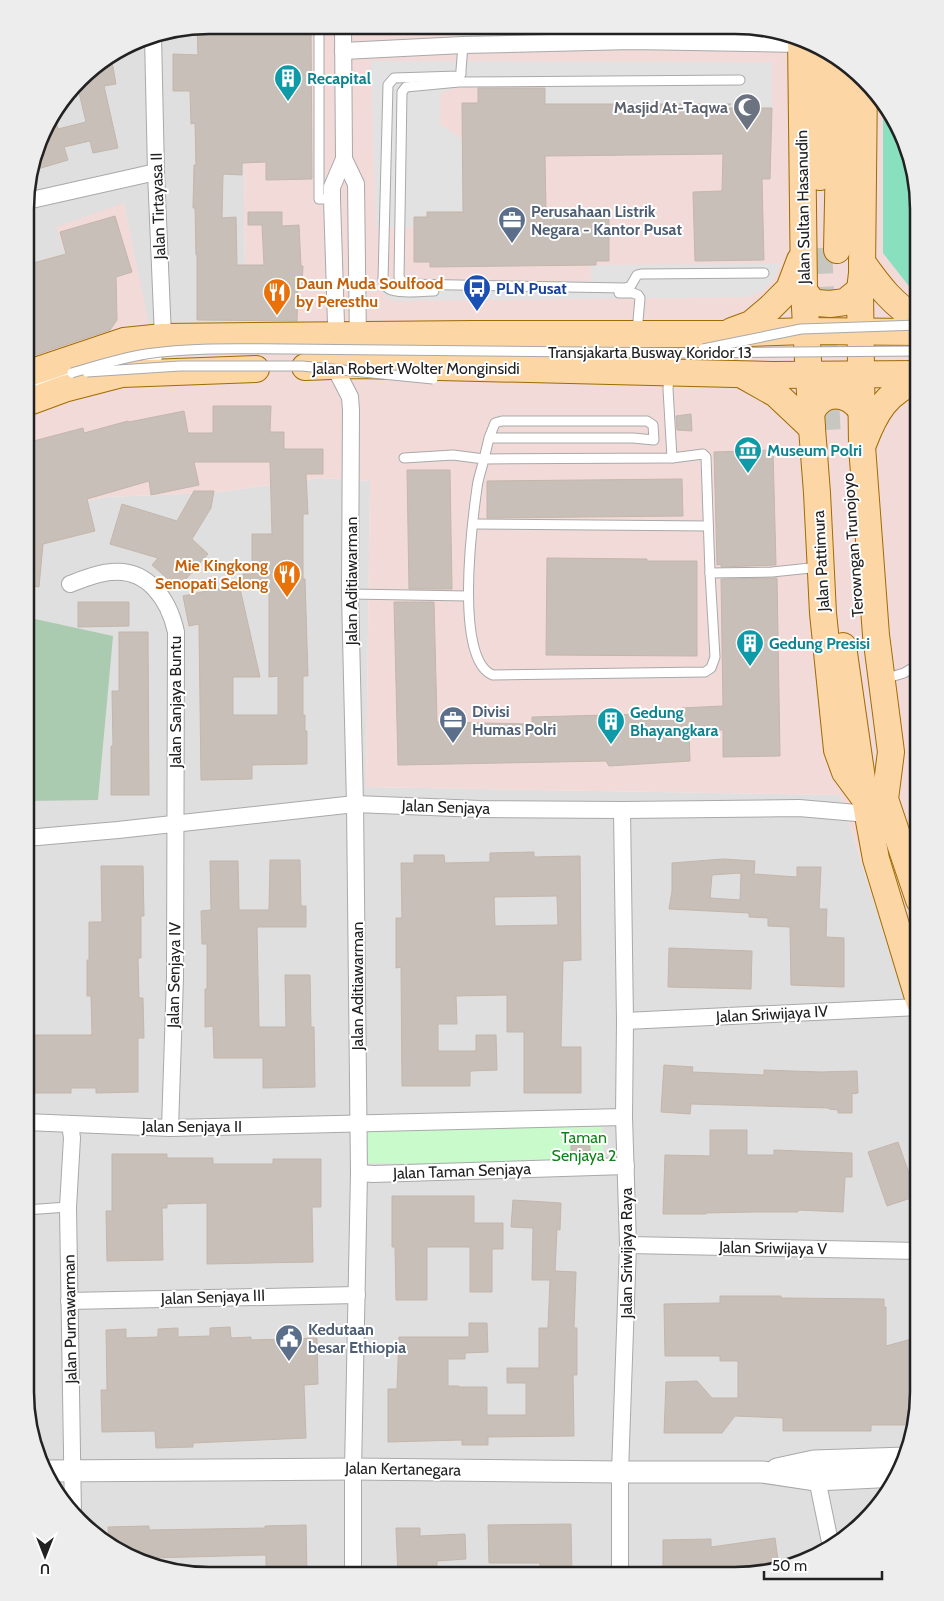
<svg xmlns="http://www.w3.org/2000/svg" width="944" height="1601" font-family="Cabin,sans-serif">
<rect width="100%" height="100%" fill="#f2efe9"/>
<g fill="#e0dfdf">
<polygon points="209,25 247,25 244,210 246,323 150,335 124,203 78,292 26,309 27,185 44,127 87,71 139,39"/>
<polygon points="352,25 759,27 778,32 778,43 351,33"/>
<polygon points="320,478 370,481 366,787 840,795 919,1046 919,1404 905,1462 881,1504 847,1538 805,1562 735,1576 185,1574 138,1562 97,1538 63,1504 39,1462 25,1392 26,517 37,510 107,497 212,493"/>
</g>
<polygon fill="#f2dad9" points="247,25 352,25 352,33 777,43 778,32 806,39 847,63 881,97 905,139 919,209 919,1046 840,795 366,787 370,481 320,478 212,493 107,497 37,510 26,517 26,309 78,292 56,227 124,203 151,335 246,323 244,210"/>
<polygon fill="#aacbaf" points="26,617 113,636 98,800 26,801"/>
<polygon fill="#c8facc" points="363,1127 602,1127 604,1166 360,1163"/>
<polygon fill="#88e0be" points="883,101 905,139 919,209 919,299 883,253"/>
<g fill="#e2e2e2">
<polygon points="371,61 772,62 772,108 723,109 730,104 545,104 545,86 454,88 440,94 440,124 463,140 463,212 427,212 427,217 414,227 376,227"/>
<polygon points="780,264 775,277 764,290 748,297 394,301 384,296 379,281 591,281 591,265"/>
</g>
<g fill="#c7bfb8" stroke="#c4b6ab" fill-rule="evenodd">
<polygon points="209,25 233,25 233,28 264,27 264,25 311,25 312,179 266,180 266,162 242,163 242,175 223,174 222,218 236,217 237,265 264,265 262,225 248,225 248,212 282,212 282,226 299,225 301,266 303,266 302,284 298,284 297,321 197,320 197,255 196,255 195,208 193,208 194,165 196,165 195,123 191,124 190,91 173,91 173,54 198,55 197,27"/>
<polygon points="111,56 116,84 104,86 118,148 93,153 90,141 64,147 68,160 31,171 44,127 54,114 58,129 86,122 77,84 87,71"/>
<polygon points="478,88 545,88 545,104 731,104 723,108 772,108 770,179 762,179 764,260 695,261 693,192 722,191 723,154 545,156 546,211 600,210 600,217 609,217 609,261 596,261 596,265 430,267 430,262 414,262 414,217 427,217 427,212 463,212 462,103 478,103"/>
<polygon points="115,216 132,272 116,277 117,320 110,330 26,358 26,265 66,254 60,232"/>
<polygon points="213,406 271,406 270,432 284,432 284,449 323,449 323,474 306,474 308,514 303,514 303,579 305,579 308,676 303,676 303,715 305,715 305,731 307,731 307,764 252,765 252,779 201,780 199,624 189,626 183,596 239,584 260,677 233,677 233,715 278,715 278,676 269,677 269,590 243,590 243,574 252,574 252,534 272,534 270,462 194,462 199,485 151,495 149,481 87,499 95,531 43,544 39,587 26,585 26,443 83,428 84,433 128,421 129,422 184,411 188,433 213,433"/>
<polygon points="691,414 692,431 677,430 676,416"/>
<polygon points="773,450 776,565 721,567 721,564 717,565 714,452"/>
<polygon points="407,470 450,470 452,589 409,589"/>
<polygon points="682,479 683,516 487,518 487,481"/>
<polygon points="194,491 214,491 211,508 192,539 208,554 178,588 152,565 158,558 110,544 122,504 177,521"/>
<polygon points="547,558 647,559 647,561 697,561 697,656 546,655"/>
<polygon points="777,578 780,756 723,757 723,730 689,730 690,761 609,766 606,761 398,765 394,602 434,602 437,722 532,724 532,717 682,713 682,708 723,706 721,579"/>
<polygon points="78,602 129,602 129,626 78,627"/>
<polygon points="119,632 148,632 149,795 111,795 111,746 113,746 112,691 119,691"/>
<path d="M534,852V857L580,856L581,960L563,961L561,1047H581V1093H524V1032H507V995L456,996L457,1024H438V1051H476V1035H496L497,1070L470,1071V1086H402L401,967L396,968V918H402L401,863H414V855H444L445,863L490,862V853ZM557,896L558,925L495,926L494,897Z"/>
<path d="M723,859L755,861L754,874L797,877V867H821L819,909H827L826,937L844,938V987L791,985L790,927L768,926V918L749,917V913L669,909L672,891V863ZM741,873L740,900L710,898L712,875Z"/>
<polygon points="270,860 300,860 301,906 306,906 306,927 257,927 259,1027 286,1027 285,975 310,975 311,1027 314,1027 315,1087 263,1088 263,1058 214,1058 213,1026 205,1027 205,989 207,989 207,944 202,944 201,911 211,910 210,861 238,861 239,910 269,910"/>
<polygon points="101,866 143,866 144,916 141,916 141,958 138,958 139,998 143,998 144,1038 138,1038 138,1092 96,1093 96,1088 71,1088 71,1093 25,1093 25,1035 92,1035 91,996 87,996 87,960 89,960 89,922 102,922"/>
<polygon points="669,948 752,951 751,989 668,987"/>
<polygon points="664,1065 693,1067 692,1072 764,1075 764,1070 821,1072 857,1071 858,1093 852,1094 852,1113 838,1113 838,1110 829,1109 829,1108 691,1104 690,1114 661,1112"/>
<polygon points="710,1130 747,1130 747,1155 774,1155 774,1150 852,1153 852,1177 845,1177 843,1212 798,1210 798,1212 753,1212 706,1213 706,1214 663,1214 665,1155 710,1156"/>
<polygon points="898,1142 917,1196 887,1206 868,1152"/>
<polygon points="571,1145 590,1146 590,1157 571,1158"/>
<polygon points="112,1154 167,1154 167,1158 213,1158 213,1164 273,1164 273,1159 321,1159 321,1207 312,1207 313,1262 207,1264 207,1203 167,1204 167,1208 162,1208 163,1260 107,1261 106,1211 112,1211"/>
<polygon points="392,1196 474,1196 474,1223 503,1223 503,1249 492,1249 492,1292 470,1292 470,1247 427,1247 427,1300 396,1300 395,1247 392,1247"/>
<polygon points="513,1200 561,1203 560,1230 557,1229 555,1271 576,1272 574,1328 577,1328 577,1375 573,1375 574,1436 488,1437 488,1445 462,1445 462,1440 388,1442 388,1389 397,1389 399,1337 469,1337 469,1323 487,1323 488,1352 465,1353 465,1359 448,1359 448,1386 459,1386 459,1387 487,1387 487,1415 526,1415 526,1383 507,1383 507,1368 539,1368 539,1328 548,1328 550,1280 532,1280 533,1228 511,1227"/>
<polygon points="720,1296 781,1296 781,1298 884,1299 884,1307 886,1307 886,1346 919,1337 919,1404 914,1425 871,1425 871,1431 783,1431 783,1418 735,1416 722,1433 664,1433 666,1382 697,1381 712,1398 738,1398 738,1361 720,1361 720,1356 665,1356 664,1304 720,1303"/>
<polygon points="230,1327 231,1338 251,1337 251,1340 317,1338 318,1384 304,1385 306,1438 193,1443 193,1447 156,1448 155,1431 102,1432 101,1390 107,1390 106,1330 126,1329 126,1338 158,1337 158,1329 178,1328 178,1337 210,1336 210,1328"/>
<polygon points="571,1524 572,1576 540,1575 540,1563 489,1563 488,1525"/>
<polygon points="306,1525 307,1575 266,1575 266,1555 150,1558 150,1565 138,1562 109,1545 108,1527 149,1526 149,1530 265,1528 265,1526"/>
<polygon points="396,1528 420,1528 420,1536 465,1534 466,1559 437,1561 437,1575 398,1575"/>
<polygon points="775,1538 779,1567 735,1576 663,1576 663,1540 711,1539 711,1547"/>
</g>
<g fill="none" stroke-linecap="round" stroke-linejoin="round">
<polyline stroke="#c8c6c1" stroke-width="26" stroke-dasharray="26 13" stroke-linecap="butt" points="819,248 828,440"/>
<g stroke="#a9a9a9" stroke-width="11">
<g id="service">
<polyline points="319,25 319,199 332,199"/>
<polyline points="740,80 459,82 406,87 402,92 399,277 404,284 625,288 630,287 637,275 641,274 764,273"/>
<path d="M434,291C422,291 399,294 389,289C385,287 384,283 383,279L388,85L394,78L459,76L461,74V70L463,45"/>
<polyline points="619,293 633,293 638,295 640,298 637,332"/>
<path d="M669,374L668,389L672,458L484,459C482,468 478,478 477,488C472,523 454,661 493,675L705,672L711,668L715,657L710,573L772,572L820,567"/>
<polyline points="26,388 72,373"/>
<polyline points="404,458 453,455 484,459 489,438 495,423 502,421 647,421 653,425 654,440 633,438 489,438"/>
<polyline points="672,458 703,454 706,457 710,573"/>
<polyline points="473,524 708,526"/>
<polyline points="350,594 468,596"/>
<polyline points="884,679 904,673 919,664"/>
<polyline points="25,1210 68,1207"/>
</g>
</g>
<g stroke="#a9a9a9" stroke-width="18">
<g id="minor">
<polyline points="343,25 344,159 332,187 332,199 336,324 334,366 350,397 351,410 350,594 355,804 359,1173 353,1469 353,1575"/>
<polyline points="343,51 463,45 632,41 801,44"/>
<polyline points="344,159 356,184 358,344"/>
<polyline points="27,201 156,172"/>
<polyline points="146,373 163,337 156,172 153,36"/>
<path d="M70,584C83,579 97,573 111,572C148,568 169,600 176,632L175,977L170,1128"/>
<polyline points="26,838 118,830 355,804 480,809 622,810 799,808 868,814"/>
<polyline points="625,1021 919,1007"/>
<polyline points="25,1122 170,1128 624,1117"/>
<polyline points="70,1124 72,1138 68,1207 73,1514"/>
<polyline points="359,1173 373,1174 626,1166"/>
<polyline points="628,1245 919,1251"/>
<polyline points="69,1301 357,1295"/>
<polyline points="815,1469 831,1547"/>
<polyline points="620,1576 620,1472 628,1245 624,1117 625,1021 622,810"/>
</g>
</g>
<g stroke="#a9a9a9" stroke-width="23">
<g id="tertiary">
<polyline points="777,1469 814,1461 906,1458"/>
<polyline points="44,1471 353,1469 620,1472 762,1472 816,1480 897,1476"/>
</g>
</g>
<g stroke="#a06b00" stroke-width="28">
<g id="primary">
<polyline points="801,38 804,291 812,428 817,493 823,613 837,750 845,772 865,799 876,859 919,1001"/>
<polyline points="864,80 862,273 860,290 862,446 876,635 891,752 885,799 919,900"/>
<polyline points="820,177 822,49"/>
<polyline points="837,250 841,59"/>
<path d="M862,262C879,286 893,305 919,320"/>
<polyline points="804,291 812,301 817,303 830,304 845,302 860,290"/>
<polyline points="732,331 751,324 770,308 789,289 800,260"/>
<polyline points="305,367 358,365 773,375 919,374"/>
<polyline points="26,374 124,341 163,337 474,334 722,334 806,331 919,332"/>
<polyline points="744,376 776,394 812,428"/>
<polyline points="26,403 64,389 122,374 256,369"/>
<path d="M812,411C823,390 847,391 861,410"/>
<path d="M864,442C875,413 887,391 919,380"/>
<polyline points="843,646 864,793"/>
</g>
</g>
<use href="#service" stroke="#fff" stroke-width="9"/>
<use href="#minor" stroke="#fff" stroke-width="16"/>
<use href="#tertiary" stroke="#fff" stroke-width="21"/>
<use href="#primary" stroke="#fcd6a4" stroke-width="26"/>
<g stroke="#a9a9a9" stroke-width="11" stroke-linecap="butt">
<g id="service-bridge">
<polyline points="703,349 801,329 919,325"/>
<polyline points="87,372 180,366 302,366 433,379"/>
<path d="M72,373C96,366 121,358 146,354C190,347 242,349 287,349L683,353L919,351"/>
</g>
</g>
<use href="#service-bridge" stroke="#fff" stroke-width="9"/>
</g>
<defs>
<g id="building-pin" transform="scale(1.4375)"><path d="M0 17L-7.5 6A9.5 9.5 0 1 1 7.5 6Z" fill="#0f9aa8" stroke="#fff"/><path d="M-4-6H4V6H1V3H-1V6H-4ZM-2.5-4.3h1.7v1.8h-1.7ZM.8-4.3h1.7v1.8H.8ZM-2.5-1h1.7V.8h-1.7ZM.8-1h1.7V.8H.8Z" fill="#fff"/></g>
<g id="mosque-pin" transform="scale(1.4375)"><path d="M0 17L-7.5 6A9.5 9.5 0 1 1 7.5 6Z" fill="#6b7280" stroke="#fff"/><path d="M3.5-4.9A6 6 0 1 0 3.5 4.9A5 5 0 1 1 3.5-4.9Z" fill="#fff"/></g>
<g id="office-pin" transform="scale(1.4375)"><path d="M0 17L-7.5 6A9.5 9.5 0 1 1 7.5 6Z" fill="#5c6f8a" stroke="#fff"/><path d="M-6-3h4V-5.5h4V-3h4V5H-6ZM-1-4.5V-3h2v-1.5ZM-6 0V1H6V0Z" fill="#fff"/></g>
<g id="bus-pin" transform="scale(1.4375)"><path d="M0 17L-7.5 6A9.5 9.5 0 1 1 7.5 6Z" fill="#1a4fb4" stroke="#fff"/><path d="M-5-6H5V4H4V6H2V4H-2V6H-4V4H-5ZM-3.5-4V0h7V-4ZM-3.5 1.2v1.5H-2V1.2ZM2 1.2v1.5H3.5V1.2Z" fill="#fff"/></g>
<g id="restaurant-pin" transform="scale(1.4375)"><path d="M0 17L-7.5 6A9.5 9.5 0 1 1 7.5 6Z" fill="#e8710a" stroke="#fff"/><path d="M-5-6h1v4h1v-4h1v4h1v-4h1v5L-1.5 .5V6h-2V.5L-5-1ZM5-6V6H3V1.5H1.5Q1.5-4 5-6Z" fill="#fff"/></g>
<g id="museum-pin" transform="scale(1.4375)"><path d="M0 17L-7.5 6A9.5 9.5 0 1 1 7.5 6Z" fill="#0f9aa8" stroke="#fff"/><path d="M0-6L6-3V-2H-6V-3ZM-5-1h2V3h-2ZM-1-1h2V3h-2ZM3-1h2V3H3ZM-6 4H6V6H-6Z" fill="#fff"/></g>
<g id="civic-pin" transform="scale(1.4375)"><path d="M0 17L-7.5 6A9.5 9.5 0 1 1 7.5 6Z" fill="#5c6f8a" stroke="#fff"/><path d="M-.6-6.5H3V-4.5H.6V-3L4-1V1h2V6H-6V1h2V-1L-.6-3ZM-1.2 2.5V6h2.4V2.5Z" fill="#fff"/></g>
</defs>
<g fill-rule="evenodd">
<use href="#building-pin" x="288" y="78"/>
<use href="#mosque-pin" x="747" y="107"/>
<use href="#office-pin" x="512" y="220"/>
<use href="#bus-pin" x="477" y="288"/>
<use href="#restaurant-pin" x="277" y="292"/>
<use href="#museum-pin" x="748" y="450"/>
<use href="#restaurant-pin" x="287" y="574"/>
<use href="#building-pin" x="750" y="643"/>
<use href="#office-pin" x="453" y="720"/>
<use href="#building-pin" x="611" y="721"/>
<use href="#civic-pin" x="289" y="1338"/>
</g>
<g text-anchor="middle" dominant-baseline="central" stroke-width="4" stroke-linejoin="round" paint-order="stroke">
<g font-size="16" font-weight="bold" fill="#0d838f" stroke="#fff" text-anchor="start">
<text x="307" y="78">Recapital</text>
<text x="767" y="450">Museum Polri</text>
<text x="769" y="643">Gedung Presisi</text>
<text x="630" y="712">Gedung<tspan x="630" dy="18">Bhayangkara</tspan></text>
</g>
<g font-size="16" font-weight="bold" fill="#5b616d" stroke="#fff" text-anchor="end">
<text x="728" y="107">Masjid At-Taqwa</text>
</g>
<g font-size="16" fill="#222" stroke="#fff">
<text transform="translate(158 206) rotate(-92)">Jalan Tirtayasa II</text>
<text transform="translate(803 207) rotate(-91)">Jalan Sultan Hasanudin</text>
<text x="650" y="352">Transjakarta Busway Koridor 13</text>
<text x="416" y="368">Jalan Robert Wolter Monginsidi</text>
<text transform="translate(853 545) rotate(-94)">Terowngan Trunojoyo</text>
<text transform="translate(821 561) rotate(-93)">Jalan Pattimura</text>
<text transform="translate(351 581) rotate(-90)">Jalan Aditiawarman</text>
<text transform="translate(175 702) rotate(-90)">Jalan Sanjaya Buntu</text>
<text transform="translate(446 807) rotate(2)">Jalan Senjaya</text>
<text transform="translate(174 975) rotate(-89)">Jalan Senjaya IV</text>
<text transform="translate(357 986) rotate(-90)">Jalan Aditiawarman</text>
<text transform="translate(772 1014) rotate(-3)">Jalan Sriwijaya IV</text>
<text x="192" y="1126">Jalan Senjaya II</text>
<text transform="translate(462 1171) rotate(-2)">Jalan Taman Senjaya</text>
<text transform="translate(773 1248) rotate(1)">Jalan Sriwijaya V</text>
<text transform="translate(626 1253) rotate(-90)">Jalan Sriwijaya Raya</text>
<text transform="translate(213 1297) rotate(-2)">Jalan Senjaya III</text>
<text transform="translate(70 1319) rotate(-91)">Jalan Purnawarman</text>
<text transform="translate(403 1469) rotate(1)">Jalan Kertanegara</text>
</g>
<g font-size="16" font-weight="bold" fill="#4e5e75" stroke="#fff" text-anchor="start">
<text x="531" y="211">Perusahaan Listrik<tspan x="531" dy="18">Negara - Kantor Pusat</tspan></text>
<text x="472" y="711">Divisi<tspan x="472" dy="18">Humas Polri</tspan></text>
<text x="308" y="1329">Kedutaan<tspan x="308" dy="18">besar Ethiopia</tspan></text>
</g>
<g font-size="16" font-weight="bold" fill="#c56008" stroke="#fff" text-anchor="start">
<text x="296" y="283">Daun Muda Soulfood<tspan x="296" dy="18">by Peresthu</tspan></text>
<text x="268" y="565" text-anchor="end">Mie Kingkong<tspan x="268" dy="18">Senopati Selong</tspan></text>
</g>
<g font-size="16" font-weight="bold" fill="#164399" stroke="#fff" text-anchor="start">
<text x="496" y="288">PLN Pusat</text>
</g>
<g font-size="16" fill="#0c8416" stroke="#fff">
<text x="584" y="1137">Taman<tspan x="584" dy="18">Senjaya 2</tspan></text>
</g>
</g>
<path d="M0 0H944V1601H0ZM209 34H735A175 175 0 0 1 910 209V1392A175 175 0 0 1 735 1567H209A175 175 0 0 1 34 1392V209A175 175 0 0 1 209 34Z" fill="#ededed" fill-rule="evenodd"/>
<path fill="none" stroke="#222" stroke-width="2.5" d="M209 34H735A175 175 0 0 1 910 209V1392A175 175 0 0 1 735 1567H209A175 175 0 0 1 34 1392V209A175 175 0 0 1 209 34Z"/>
<g transform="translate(45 1556) rotate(180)" stroke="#ffffff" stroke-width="4" paint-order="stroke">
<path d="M0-4L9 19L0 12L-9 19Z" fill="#222222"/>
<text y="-8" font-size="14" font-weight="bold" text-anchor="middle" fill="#222222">U</text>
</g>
<path d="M764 1571v8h118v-8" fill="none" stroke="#222222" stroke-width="2.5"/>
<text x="772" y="1571" font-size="15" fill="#222222" stroke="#ffffff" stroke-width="4" paint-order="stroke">50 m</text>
</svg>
